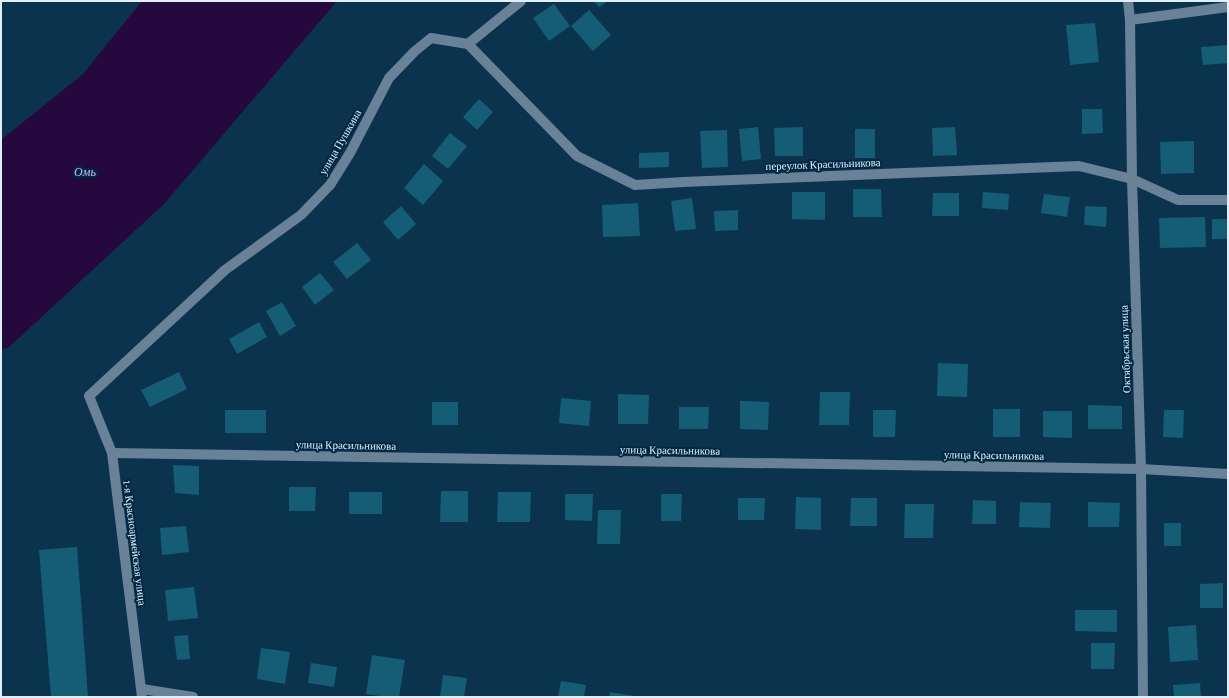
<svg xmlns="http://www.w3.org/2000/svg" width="1229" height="698" font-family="'Crimson Pro',serif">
<rect width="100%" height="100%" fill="#0c334e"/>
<polygon fill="#25083d" points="142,1 337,1 164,204 8,348 1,349 1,140 83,74"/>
<g fill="#145d74">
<polygon points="594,1 608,1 599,7"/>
<polygon points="554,4 570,26 549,41 533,18"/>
<polygon points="589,10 611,35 593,51 571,26"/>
<polygon points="1095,23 1099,62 1070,65 1066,25"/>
<polygon points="1228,45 1228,63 1203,65 1201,47"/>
<polygon points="479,99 493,112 477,130 463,117"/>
<polygon points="1082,109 1102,109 1103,133 1082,134"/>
<polygon points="758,127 761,159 742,161 739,129"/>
<polygon points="803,127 803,156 775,156 774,128"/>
<polygon points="955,127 957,155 933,156 932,128"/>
<rect x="855" y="129" width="20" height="29"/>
<polygon points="727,130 728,167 702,168 700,131"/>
<polygon points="450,133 467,146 448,169 432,156"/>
<polygon points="1194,141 1194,173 1161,174 1160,142"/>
<polygon points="669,152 669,167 639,168 639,153"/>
<polygon points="424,164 443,181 423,205 404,188"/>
<polygon points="853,189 881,189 882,217 853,217"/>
<polygon points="792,192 825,192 825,220 792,219"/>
<polygon points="983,192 1009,194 1008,210 982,208"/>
<polygon points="933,193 959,193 959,216 932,216"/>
<polygon points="1044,194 1070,197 1067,217 1041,213"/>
<polygon points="692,198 696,229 675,231 671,201"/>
<polygon points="638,203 640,236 603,237 602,205"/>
<polygon points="401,206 416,224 398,240 383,222"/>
<polygon points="1085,206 1107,207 1106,227 1084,225"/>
<polygon points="738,210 738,230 715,231 714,211"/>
<polygon points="1205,217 1206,247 1160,248 1159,218"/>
<rect x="1212" y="219" width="16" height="20"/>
<polygon points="357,243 371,260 347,279 333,262"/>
<polygon points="320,273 334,290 315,305 302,287"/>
<polygon points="282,302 296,326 280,336 266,311"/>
<polygon points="259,322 267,337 237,354 229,339"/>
<polygon points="938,363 968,364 967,397 937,396"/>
<polygon points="179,372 187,389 150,407 141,390"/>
<polygon points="820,392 850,392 849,425 819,425"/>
<polygon points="618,394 649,395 648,424 618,424"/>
<polygon points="561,398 591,401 589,426 559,423"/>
<polygon points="740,401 769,402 768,430 740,429"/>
<rect x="432" y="402" width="26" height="23"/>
<polygon points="1088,405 1122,406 1122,429 1088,429"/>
<polygon points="679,407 709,407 708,429 679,429"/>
<rect x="993" y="409" width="27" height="28"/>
<rect x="225" y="410" width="41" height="23"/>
<polygon points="873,410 896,410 895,437 873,437"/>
<polygon points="1164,410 1184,410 1183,438 1163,437"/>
<polygon points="1043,411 1072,411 1072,438 1043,437"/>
<polygon points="173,465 199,466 199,495 175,493"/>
<polygon points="289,487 316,487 315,511 289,511"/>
<polygon points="441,491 468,491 468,522 440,522"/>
<rect x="349" y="492" width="33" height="22"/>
<polygon points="498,492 531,492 530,522 497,522"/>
<polygon points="565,494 593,494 592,521 565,520"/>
<polygon points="661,494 682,494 681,521 661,521"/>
<polygon points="796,497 821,498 821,530 795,529"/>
<polygon points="738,498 765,498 764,520 738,520"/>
<polygon points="851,498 877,498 877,526 850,526"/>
<polygon points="973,500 996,501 996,524 972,524"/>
<polygon points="1020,502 1051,503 1050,528 1019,527"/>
<polygon points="1088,502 1120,503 1119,527 1088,527"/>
<polygon points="905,504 934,504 933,538 904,538"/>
<polygon points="598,510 621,510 620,544 597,544"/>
<rect x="1164" y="523" width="17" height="23"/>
<polygon points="186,526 189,552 162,555 160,528"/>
<polygon points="77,547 88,697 51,697 39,550"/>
<polygon points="1223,583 1223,608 1200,608 1200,584"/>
<polygon points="194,587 198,618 168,621 165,590"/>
<polygon points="1075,610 1117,610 1117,632 1075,631"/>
<polygon points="1196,625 1198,660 1170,662 1168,627"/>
<polygon points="188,635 190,659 177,660 174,636"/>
<polygon points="1091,643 1115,643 1114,669 1091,669"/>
<polygon points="261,648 290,652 285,684 257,679"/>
<polygon points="372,655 405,660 399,697 387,697 366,694"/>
<polygon points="311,663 337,667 334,687 308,683"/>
<polygon points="443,675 467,678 464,697 440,697"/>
<polygon points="561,681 586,685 584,697 558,697"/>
<polygon points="1200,683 1201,697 1174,697 1173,685"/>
<polygon points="610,692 635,696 635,697 609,697"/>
</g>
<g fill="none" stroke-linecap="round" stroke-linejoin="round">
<g stroke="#698297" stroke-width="10">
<polyline points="1128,1 1130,20 1132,179 1141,469 1143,697"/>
<polyline points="1130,20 1228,7"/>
<polyline points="468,44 577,156 635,185 683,182 1079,166 1132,179 1178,200 1228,200"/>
<polyline points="112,453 1141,469 1228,474"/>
<polyline points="142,689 193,697"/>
<polyline points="142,697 112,453 89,396 225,270 301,215 330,185 350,153 389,78 414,52 431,38 468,44 521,1"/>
</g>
</g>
<g text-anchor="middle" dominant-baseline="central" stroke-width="4" stroke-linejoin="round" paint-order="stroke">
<g font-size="11" fill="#dfeffd" stroke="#012843">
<text transform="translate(340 142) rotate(-60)">улица Пушкина</text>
<text transform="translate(823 164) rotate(-2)">переулок Красильникова</text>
<text transform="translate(1125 349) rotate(-92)">Октябрьская улица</text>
<text transform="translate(346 445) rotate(1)">улица Красильникова</text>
<text transform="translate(670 450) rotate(1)">улица Красильникова</text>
<text transform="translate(994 455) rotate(1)">улица Красильникова</text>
<text transform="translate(135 543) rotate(83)">1-я Красноармейская улица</text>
</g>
<g font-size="12" font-style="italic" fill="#d3b5fa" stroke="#012843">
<text x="85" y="172">Омь</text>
</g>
</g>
<rect width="1229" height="698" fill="none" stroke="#dfeffd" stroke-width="4"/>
</svg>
